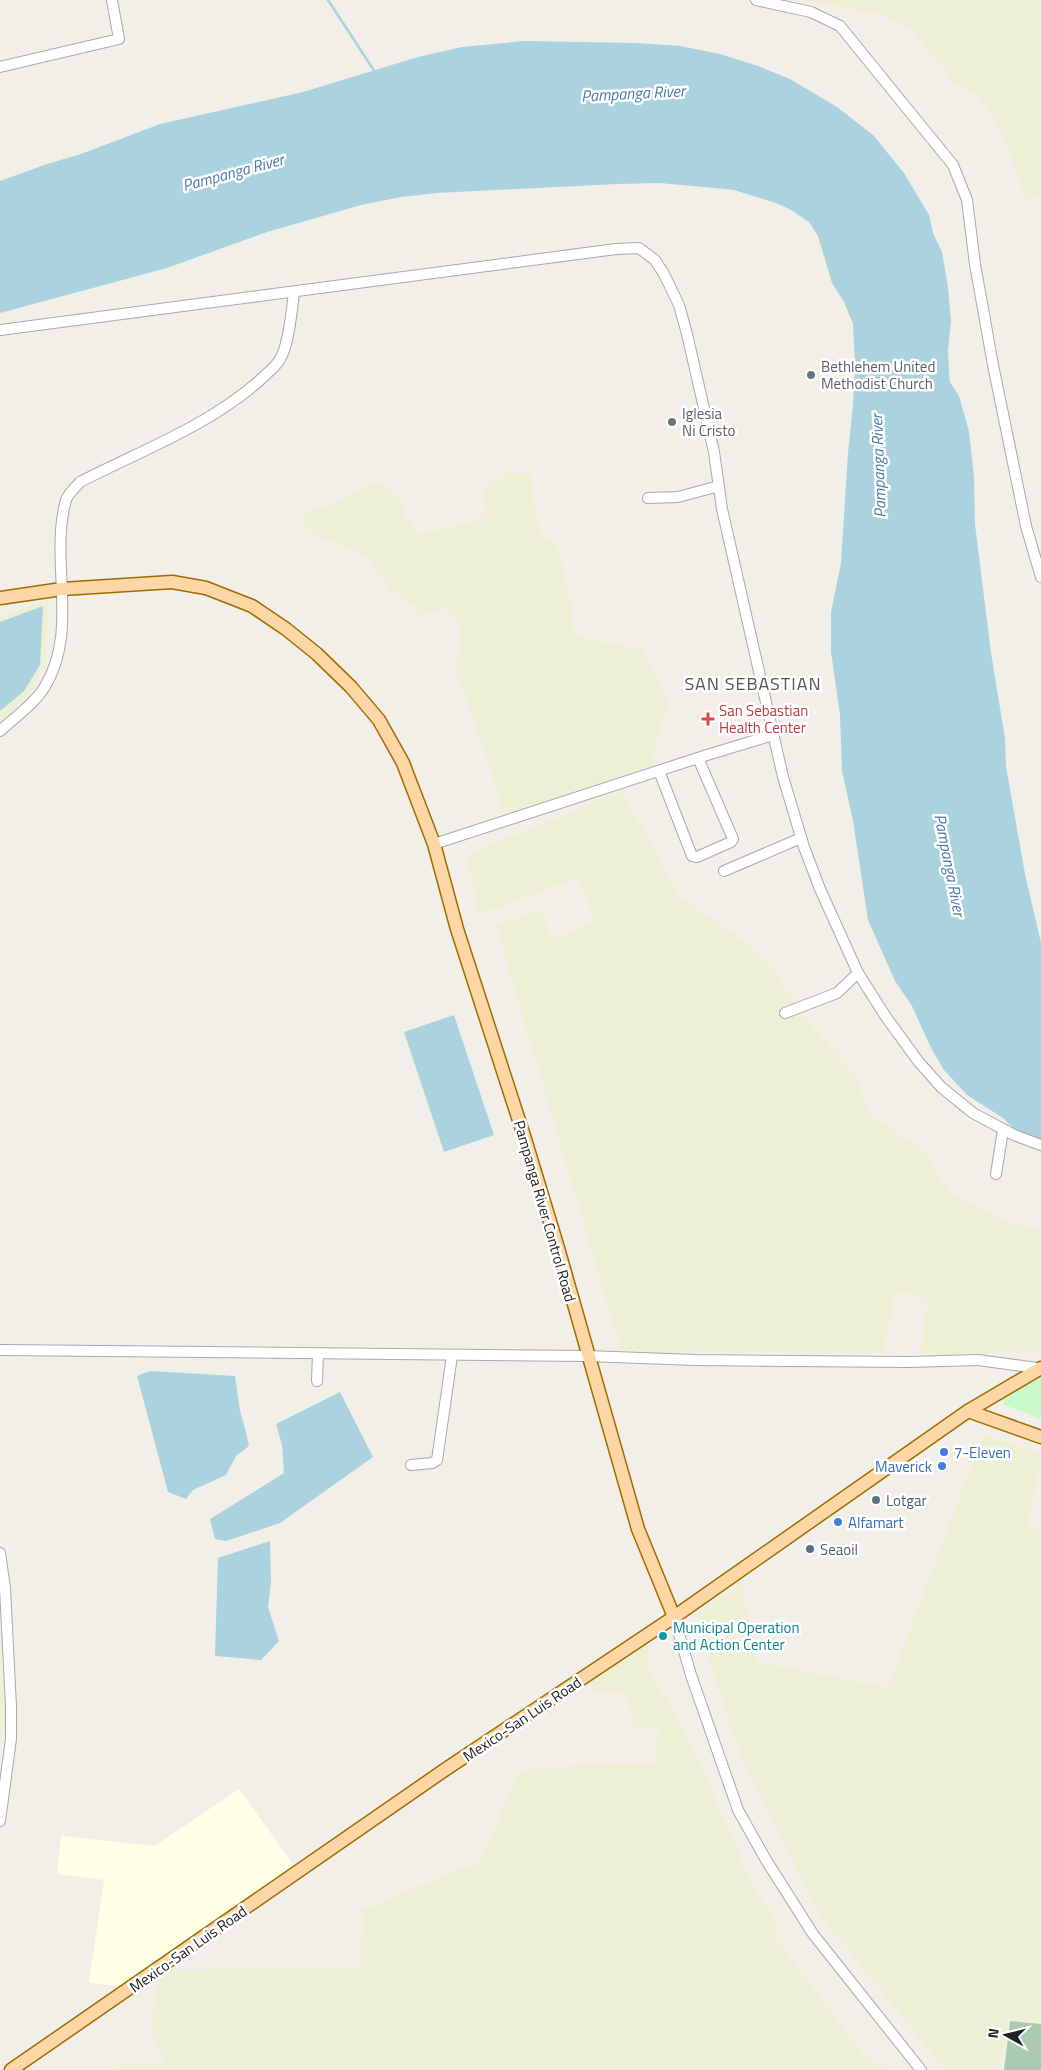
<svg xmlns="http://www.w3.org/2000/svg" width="1041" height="2070" font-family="'Titillium Web',sans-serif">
<rect width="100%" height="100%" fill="#f2efe9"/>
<polygon fill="#ffffe5" points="239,1789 295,1867 121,1987 89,1982 104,1880 57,1874 61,1836 155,1846"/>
<g fill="#eef0d5">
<polygon points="804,0 1041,0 1041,195 1026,200 1005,139 986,107 971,91 955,83 909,27 881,14"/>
<polygon points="506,473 530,474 539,532 558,547 570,602 575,636 642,650 668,702 654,751 652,767 503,814 493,775 454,667 462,650 459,621 446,608 426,614 415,607 388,588 369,558 354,550 322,538 302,525 301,516 379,482 403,503 403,518 411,520 418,535 488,517 483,494"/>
<polygon points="50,600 45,662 33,688 0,725 0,616"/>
<polygon points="622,791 680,897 735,935 774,969 801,1014 856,1077 870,1115 922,1149 949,1192 1002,1220 1041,1231 1041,1352 920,1355 928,1299 895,1291 884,1352 621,1351 496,926 540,909 552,939 595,921 578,878 479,914 466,855"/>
<polygon points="983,1434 1041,1454 1028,1525 1041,1530 1041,2021 1008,2018 1007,2035 998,2070 945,2070 817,1912 735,1742 695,1615 741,1584 756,1661 888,1688"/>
<polygon points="0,1637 6,1710 0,1747"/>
<polygon points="647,1638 650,1673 687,1734 753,1886 779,1926 776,1939 864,2056 892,2070 112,2070 112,2066 166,2062 152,2035 156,1970 361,1968 362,1910 480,1861 519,1771 582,1765 654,1763 659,1729 633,1726 628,1694 596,1693 585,1674"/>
</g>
<polygon fill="#aacbaf" points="1010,2021 1041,2024 1041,2070 1004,2070"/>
<polygon fill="#c8facc" points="1041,1375 1041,1419 1003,1404 1003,1397"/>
<g fill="#aad3df">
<polygon points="525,41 636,43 680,46 720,54 758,66 790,79 837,107 873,135 904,173 929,215 933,233 942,252 948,287 951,321 948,351 949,372 950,382 959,396 969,431 974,477 975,524 991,653 1005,738 1006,767 1025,874 1041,943 1041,1140 1018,1133 1003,1118 967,1095 944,1070 931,1048 912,1006 895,981 868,920 853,821 842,771 840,715 831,652 831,612 841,563 848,453 853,405 855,366 853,324 844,302 832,283 818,236 809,222 791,210 776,203 734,190 714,188 659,183 617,184 437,193 401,197 361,205 267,232 167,268 0,313 0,181 47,164 81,154 160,124 303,92 418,57 462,47"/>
<polygon points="43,606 40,665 24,691 0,711 0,622"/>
<polygon points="454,1015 494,1135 444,1152 404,1032"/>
<polygon points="150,1371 235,1376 240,1411 246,1432 249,1446 236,1456 226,1475 193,1490 186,1499 168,1492 137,1376"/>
<polygon points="340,1392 373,1457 280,1523 226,1541 215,1539 210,1519 284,1473 282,1445 276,1424"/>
<polygon points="270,1541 271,1582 268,1607 279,1641 261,1660 215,1656 218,1558"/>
</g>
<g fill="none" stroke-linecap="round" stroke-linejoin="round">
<polyline stroke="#aad3df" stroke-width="2.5" points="328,0 375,72"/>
<g stroke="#a9a9a9" stroke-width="12">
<g id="minor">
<polyline points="756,0 811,12 840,26 953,165 967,200 975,264 993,365 1026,526 1041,577"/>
<polyline points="0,67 119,39 112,0"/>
<polyline points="0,330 616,249 639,248 655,260 664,274 679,305 687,334 714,452 722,509 783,777 804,847 820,889 858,973 886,1017 918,1061 941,1087 973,1113 1014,1135 1041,1145"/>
<polyline points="648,498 678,497 719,486"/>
<path d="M0,731C13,719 35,703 44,688C80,631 49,561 66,500C68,494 76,487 80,482C140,451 208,426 259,381C266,374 276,367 280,359C289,345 292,308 294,292"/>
<polyline points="659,771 692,856 697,857 731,842 733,839 698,758"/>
<polyline points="434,844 707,755 773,735"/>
<polyline points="724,871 801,838"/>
<polyline points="785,1013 837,993 858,973"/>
<polyline points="996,1174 1003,1130"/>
<polyline points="0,1350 587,1356 695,1360 909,1362 978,1360 1037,1368"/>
<polyline points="317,1381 318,1354"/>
<polyline points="411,1465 432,1463 437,1460 452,1356"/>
<polyline points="0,1553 5,1588 11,1706 11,1739 0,1821"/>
<polyline points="674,1617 691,1675 738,1810 766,1860 813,1934 921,2070"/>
</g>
</g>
<g stroke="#a06b00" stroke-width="15">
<g id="major">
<polyline points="0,598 62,589 172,582 206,588 252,606 286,629 317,654 351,687 379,720 403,763 434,844 457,929 525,1139 558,1248 638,1529 674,1617"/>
<polyline points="968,1411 1041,1368"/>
<polyline points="11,2070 446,1769 674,1617 968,1411 1041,1437"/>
</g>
</g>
<use href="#minor" stroke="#fff" stroke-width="10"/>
<use href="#major" stroke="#fcd6a4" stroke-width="12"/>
</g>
<g fill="#6b7280" stroke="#fff" stroke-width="2">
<circle cx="811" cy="375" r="5"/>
<circle cx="672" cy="422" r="5"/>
</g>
<path fill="#e0444e" stroke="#fff" stroke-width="2" d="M705.5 711.5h5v5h5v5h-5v5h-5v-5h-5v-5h5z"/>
<g fill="#3f7fe0" stroke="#fff" stroke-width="2">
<circle cx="944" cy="1452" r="5"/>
<circle cx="942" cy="1466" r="5"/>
<circle cx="838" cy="1522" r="5"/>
</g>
<g fill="#5c6f8a" stroke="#fff" stroke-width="2">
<circle cx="876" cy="1500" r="5"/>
<circle cx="810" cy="1549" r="5"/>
</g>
<circle fill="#0f9aa8" stroke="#fff" stroke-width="2" cx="663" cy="1636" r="5"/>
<g text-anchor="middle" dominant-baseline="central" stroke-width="5" stroke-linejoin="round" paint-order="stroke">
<g font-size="15" fill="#5b616d" stroke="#fff" text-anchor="start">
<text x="821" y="366">Bethlehem United<tspan x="821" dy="17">Methodist Church</tspan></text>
<text x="682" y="413">Iglesia<tspan x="682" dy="17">Ni Cristo</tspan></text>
</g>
<g font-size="15" fill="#be3a42" stroke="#fff" text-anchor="start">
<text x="719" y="710">San Sebastian<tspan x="719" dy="17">Health Center</tspan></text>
</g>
<g font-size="15" fill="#222" stroke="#fff">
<text transform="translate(545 1211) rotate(74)">Pampanga River Control Road</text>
<text transform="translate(522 1719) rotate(-34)">Mexico-San Luis Road</text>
<text transform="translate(188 1949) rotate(-35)">Mexico-San Luis Road</text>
</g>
<g font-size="15" fill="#366cbe" stroke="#fff" text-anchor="start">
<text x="954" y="1452">7-Eleven</text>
<text x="932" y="1466" text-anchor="end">Maverick</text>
<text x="848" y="1522">Alfamart</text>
</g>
<g font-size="15" fill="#4e5e75" stroke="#fff" text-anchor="start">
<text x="886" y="1500">Lotgar</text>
<text x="820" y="1549">Seaoil</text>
</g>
<g font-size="15" fill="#0d838f" stroke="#fff" text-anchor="start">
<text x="673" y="1627">Municipal Operation<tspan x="673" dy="17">and Action Center</tspan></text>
</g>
<g font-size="16" font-style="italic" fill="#4a7aab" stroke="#fff">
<text transform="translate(633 93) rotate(-3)">Pampanga River</text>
<text transform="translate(233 172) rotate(-15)">Pampanga River</text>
<text transform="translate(878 466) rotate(-92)">Pampanga River</text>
<text transform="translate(950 865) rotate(79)">Pampanga River</text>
</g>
<g font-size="18" letter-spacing="1" fill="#555" stroke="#fff">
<text x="753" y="683">SAN SEBASTIAN</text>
</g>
</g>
<g transform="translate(1006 2035) rotate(278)" stroke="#ffffff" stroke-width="4" paint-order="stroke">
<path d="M0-4L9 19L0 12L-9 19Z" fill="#222222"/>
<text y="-8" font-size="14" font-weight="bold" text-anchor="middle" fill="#222222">N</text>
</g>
</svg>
